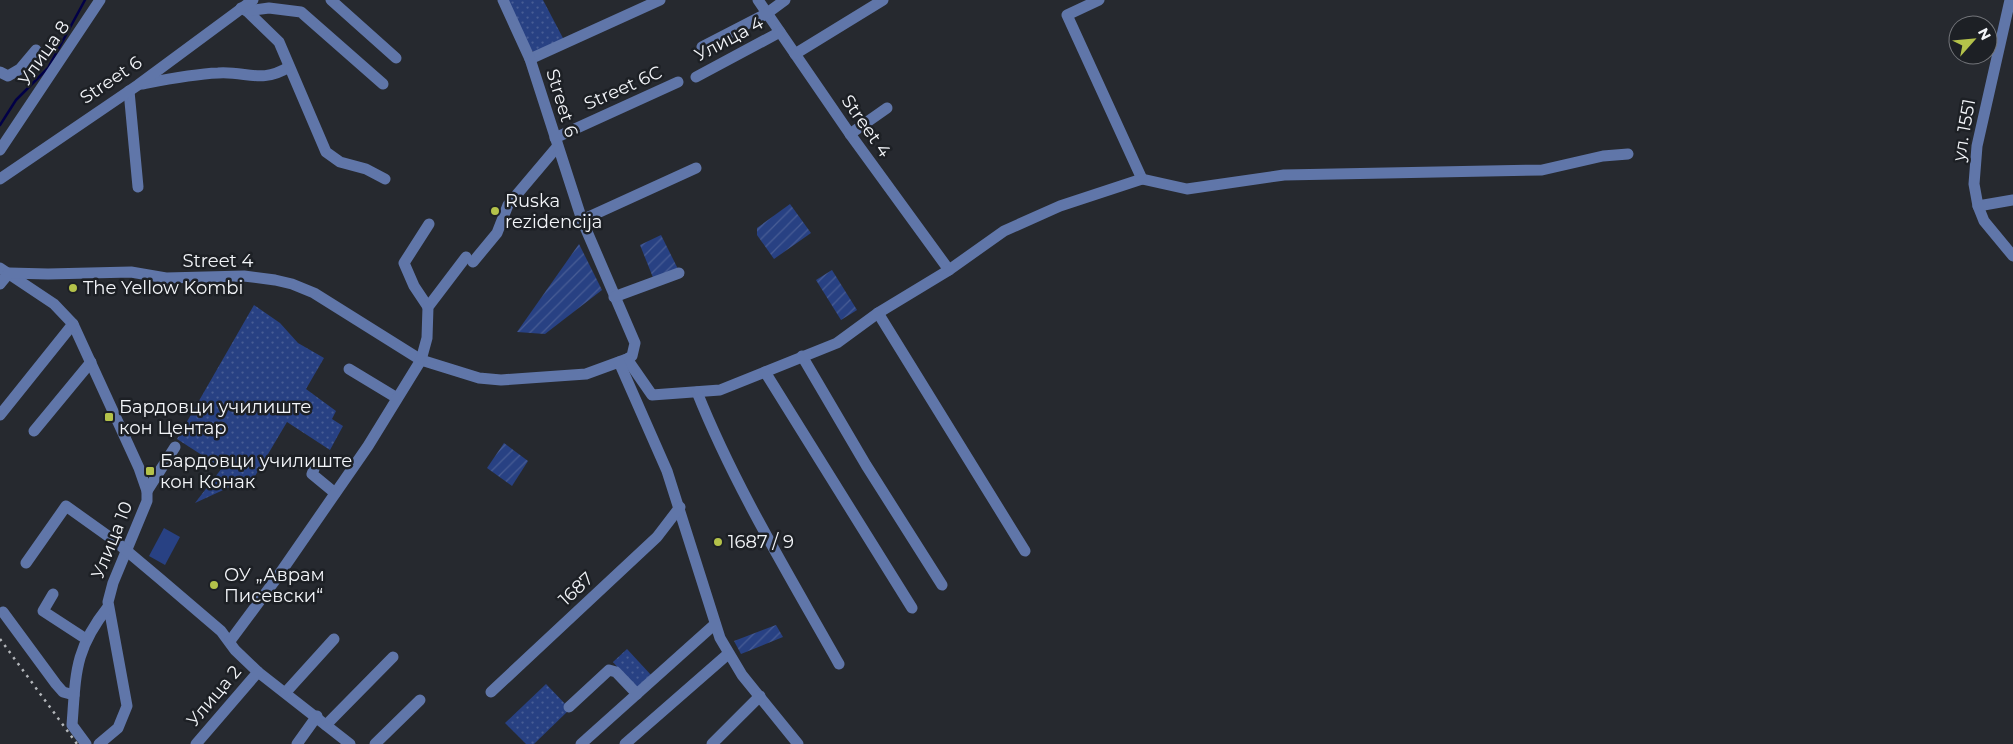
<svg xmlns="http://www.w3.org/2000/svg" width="2013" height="744" font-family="Montserrat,sans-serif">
<defs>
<pattern id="grass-dots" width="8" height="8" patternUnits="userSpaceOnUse" patternTransform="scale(1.25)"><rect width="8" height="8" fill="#284183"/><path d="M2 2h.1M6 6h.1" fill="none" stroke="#485d95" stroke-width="1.8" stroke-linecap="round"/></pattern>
<pattern id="garden-furrows" width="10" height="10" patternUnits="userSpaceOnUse" patternTransform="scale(1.25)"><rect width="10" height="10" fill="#284183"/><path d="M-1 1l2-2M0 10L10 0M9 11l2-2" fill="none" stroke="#485d95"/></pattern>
</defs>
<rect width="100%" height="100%" fill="#26292f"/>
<g fill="url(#grass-dots)">
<polygon points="506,0 543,0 564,40 535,53 532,51"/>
<polygon points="254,305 280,323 298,343 324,358 306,389 336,411 332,419 343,426 330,450 287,422 252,481 245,480 195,503 222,468 177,439"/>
<polygon points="627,649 651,675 636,689 613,662"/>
<polygon points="546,684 570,709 534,744 526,744 505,723"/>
</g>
<polygon fill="#284183" points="164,528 180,537 165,565 149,556"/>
<g fill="url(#garden-furrows)">
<polygon points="790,204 811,233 774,259 757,235 757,228"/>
<polygon points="661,235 679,271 654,280 640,245"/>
<polygon points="579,244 602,290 545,334 517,332"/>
<polygon points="832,270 857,310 841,320 816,280"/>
<polygon points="504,443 528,461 512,486 487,468"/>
<polygon points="776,625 783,637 741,654 734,641"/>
</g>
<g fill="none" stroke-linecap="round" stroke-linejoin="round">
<polyline stroke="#020047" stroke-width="2.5" points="0,125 16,100 48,68 85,0"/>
<g stroke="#6076a9" stroke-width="11">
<polyline points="331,0 396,58"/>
<polyline points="758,0 850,134 949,270"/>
<polyline points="1099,0 1067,15 1142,179"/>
<polyline points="2010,0 1977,146 1974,184 1978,206 1984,221 2013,256"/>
<polyline points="241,8 247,11 279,42 326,152 340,162 366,169 385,179"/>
<polyline points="247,11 269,8 301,12 383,84"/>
<polyline points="702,47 766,14 785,0"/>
<polyline points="795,54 883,0"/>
<polyline points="530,59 660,0"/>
<polyline points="0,72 8,76 20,69 36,50"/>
<polyline points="696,77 780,32"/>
<path d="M142,84C168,79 193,74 218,73C247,71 261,84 289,67"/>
<polyline points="129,91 138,187"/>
<polyline points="850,134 887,108"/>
<polyline points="555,138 678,82"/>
<polyline points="0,150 100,0"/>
<polyline points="0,179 138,85 253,0"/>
<polyline points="1978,206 2013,200"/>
<polyline points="582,220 696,168"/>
<polyline points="473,262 497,233 508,205 557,147"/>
<polyline points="0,268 54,304 73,324 139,468 147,491 147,501 113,583 108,602 127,706 118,728 99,744"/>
<polyline points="0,284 9,273 48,274 131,272 166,278 244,276 275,280 292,284 314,293 421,360 479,378 501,380 586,374 627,359 632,356 635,343 582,220 530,59 503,0"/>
<polyline points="614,297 679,273"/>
<polyline points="428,307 414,286 404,263 429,224"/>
<polyline points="878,313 1025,551"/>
<polyline points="802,356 866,465 942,585"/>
<polyline points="627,359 652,395 720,390 837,343 878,313 949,270 1004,231 1060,206 1142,179 1187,189 1284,175 1542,170 1603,156 1628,154"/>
<polyline points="619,362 667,471 720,638 742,675 798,744"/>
<polyline points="349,369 397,398"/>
<polyline points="765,372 912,608"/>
<path d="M697,392C735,487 789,575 839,664"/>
<polyline points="0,415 73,324"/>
<polyline points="34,431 91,362"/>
<polyline points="314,469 312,474 335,493"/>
<polyline points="147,491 175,447"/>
<polyline points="26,563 66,506 115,541 159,578 221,631 235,650 258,672 350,744"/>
<polyline points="53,594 43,611 86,639"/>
<polyline points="3,612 56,684 63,692 74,695"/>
<polyline points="230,641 276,579 368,446 421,360 427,338 428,307 466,257"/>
<polyline points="286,692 334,639"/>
<polyline points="491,692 657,537 680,507"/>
<polyline points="569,707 609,670 616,672 637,694"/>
<polyline points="326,725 393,657"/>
<path d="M86,744L72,725C76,673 74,650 108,607"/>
<polyline points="196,744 258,672"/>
<polyline points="297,744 317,716"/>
<polyline points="375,744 420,700"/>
<polyline points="581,744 715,624"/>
<polyline points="625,744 728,654"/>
<polyline points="712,744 760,696"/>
</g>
<polyline stroke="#b4b7bb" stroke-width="2.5" stroke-dasharray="2.5 5" stroke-linecap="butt" points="0,639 77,744"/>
</g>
<g fill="#b4c24a" stroke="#1d2025" stroke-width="2">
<circle cx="495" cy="211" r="5"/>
<circle cx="73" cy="288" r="5"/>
<rect x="104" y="412" width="10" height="10" rx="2.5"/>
<rect x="145" y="466" width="10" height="10" rx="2.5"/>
<circle cx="718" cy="542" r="5"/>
<circle cx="214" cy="585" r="5"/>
</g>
<g text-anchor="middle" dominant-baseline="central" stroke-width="5" stroke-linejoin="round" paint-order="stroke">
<g font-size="18" fill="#f3f5f9" stroke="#1d2025">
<text transform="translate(729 39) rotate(-28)">Улица 4</text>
<text transform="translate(44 53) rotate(-55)">Улица 8</text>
<text transform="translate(111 80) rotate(-34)">Street 6</text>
<text transform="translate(623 88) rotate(-24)">Street 6C</text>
<text transform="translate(562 103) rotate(73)">Street 6</text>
<text transform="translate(866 126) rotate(55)">Street 4</text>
<text transform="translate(1964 130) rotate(-80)">ул. 1551</text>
<text x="218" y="261">Street 4</text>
<text transform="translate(112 540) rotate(-68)">Улица 10</text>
<text transform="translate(576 589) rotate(-43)">1687</text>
<text transform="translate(214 696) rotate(-50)">Улица 2</text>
</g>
<g font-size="18" fill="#f3f5f9" stroke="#1d2025" text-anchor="start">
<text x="505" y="201">Ruska<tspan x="505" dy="21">rezidencija</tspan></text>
<text x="83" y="288">The Yellow Kombi</text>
<text x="119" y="407">Бардовци училиште<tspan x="119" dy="21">кон Центар</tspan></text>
<text x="160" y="461">Бардовци училиште<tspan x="160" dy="21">кон Конак</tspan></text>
<text x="728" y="542">1687 / 9</text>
<text x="224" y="575">ОУ „Аврам<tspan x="224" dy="21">Писевски“</tspan></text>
</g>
</g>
<g transform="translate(1973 40) rotate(63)"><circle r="24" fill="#1d2025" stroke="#73757a"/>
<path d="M0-4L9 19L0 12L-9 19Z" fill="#b4c24a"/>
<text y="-8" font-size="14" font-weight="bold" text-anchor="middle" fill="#f3f5f9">N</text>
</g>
</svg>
